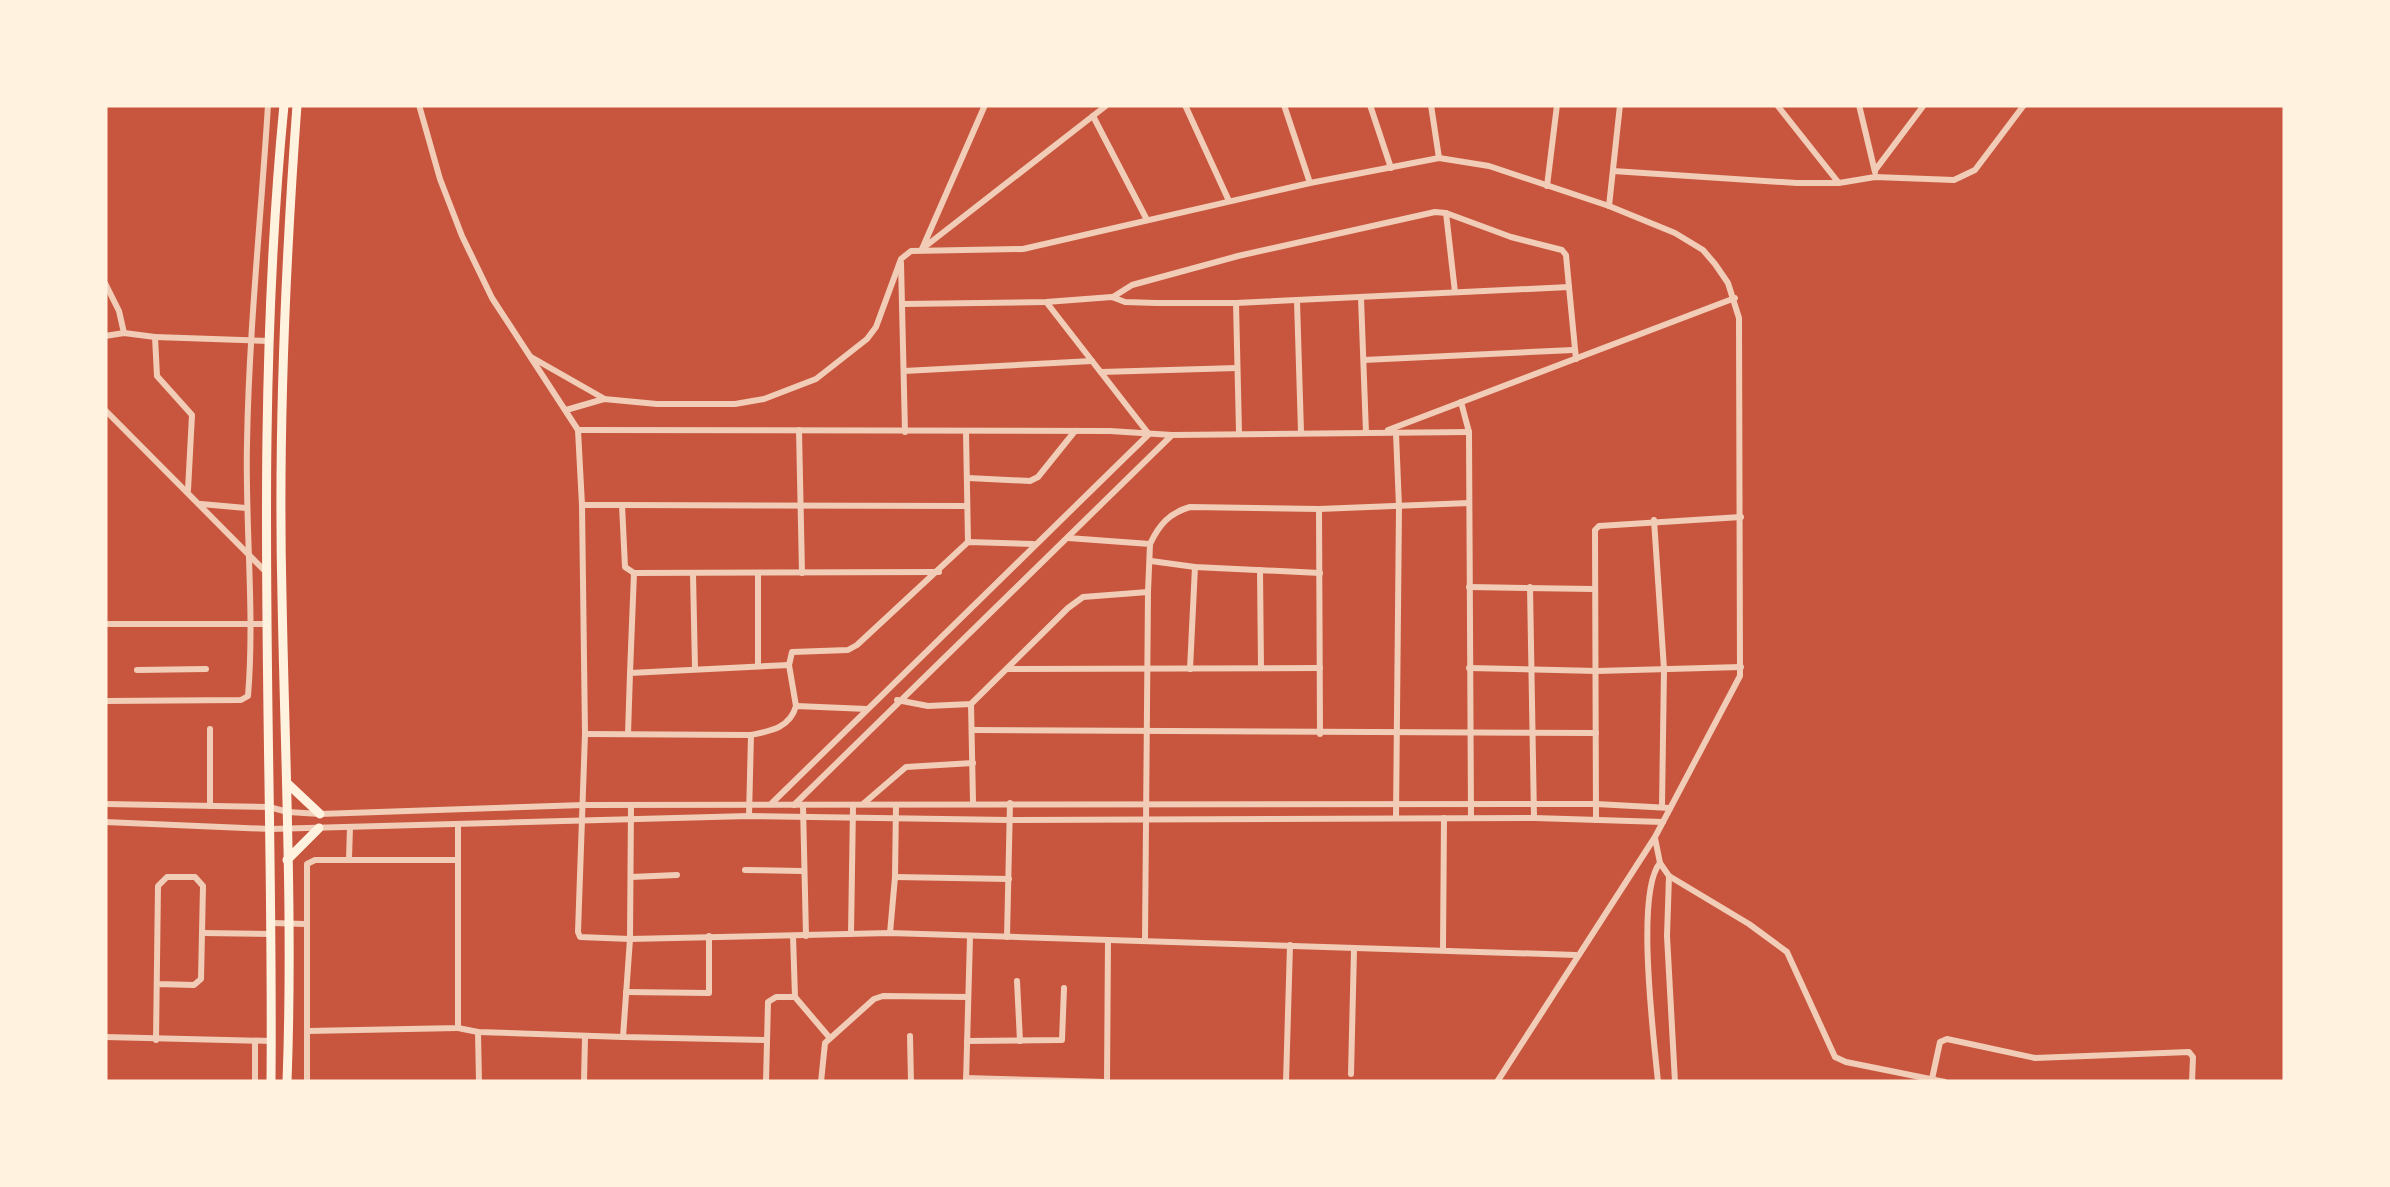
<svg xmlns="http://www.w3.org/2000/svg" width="2390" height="1187" font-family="'Roboto Serif',serif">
<rect width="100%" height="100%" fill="#c8553d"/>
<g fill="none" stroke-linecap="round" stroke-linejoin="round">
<g stroke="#f1ccb7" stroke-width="6">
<polyline points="419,105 440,179 462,236 492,298 578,430 582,505 585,734 578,932 580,937 630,939 890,933 1576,955"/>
<polyline points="985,105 922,249 1107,105"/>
<polyline points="1185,105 1229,201"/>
<polyline points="1284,105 1310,183"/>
<polyline points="1370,105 1391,168"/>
<polyline points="1431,105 1439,158"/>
<polyline points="1777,105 1838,182"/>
<polyline points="1859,105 1875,172"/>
<polyline points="1093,116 1147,220"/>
<polyline points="1876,169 1924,105"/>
<polyline points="1613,171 1797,183 1839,183 1875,177 1954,180 1975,170 2024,105"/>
<polyline points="1547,186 1557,105"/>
<polyline points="1609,206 1620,105"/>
<polyline points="1446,213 1455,292"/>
<polyline points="901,263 905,432"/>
<polyline points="105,283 119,311 124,333"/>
<polyline points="1113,297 1132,285 1238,256 1435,212 1446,213 1511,237 1562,250 1566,255 1569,287"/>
<polyline points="1361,298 1366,433"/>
<polyline points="1297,301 1301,432"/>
<polyline points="1047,303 1148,433"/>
<polyline points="1236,303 1239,432"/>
<polyline points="902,304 1046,302 1112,297 1125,302 1156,303 1236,303 1569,287 1576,359"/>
<polyline points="105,336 124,333 155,337 157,376 192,415 188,490"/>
<polyline points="155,337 269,341"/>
<polyline points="531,357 603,398"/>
<polyline points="1364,360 1573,350"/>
<polyline points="904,371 1092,361"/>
<polyline points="1101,372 1237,368"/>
<polyline points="1461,402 1469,432 1471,818"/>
<polyline points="105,410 266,572"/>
<polyline points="566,410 604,399 657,404 735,404 764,399 816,379 867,339 876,327 901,259 911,251 1023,249 1310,183 1439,158 1489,166 1609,206 1675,233 1703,250 1715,264 1728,283 1739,318 1740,676 1655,837 1497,1082"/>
<polyline points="578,430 1110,431 1172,435 1469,432"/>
<polyline points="799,430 802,573"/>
<polyline points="1388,430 1735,298"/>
<polyline points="966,432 968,542"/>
<polyline points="968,478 1030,481 1038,477 1075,431"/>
<polyline points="201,504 246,508"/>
<polyline points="582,505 622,505 625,567 634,573 939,572"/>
<polyline points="622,505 967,506"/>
<polyline points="1319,509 1320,734"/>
<polyline points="1654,520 1664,669 1662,806"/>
<path d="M1150,544C1159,525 1169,513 1190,507L1319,509L1469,503"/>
<polyline points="1151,561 1195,567 1320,573"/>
<polyline points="1260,570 1261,668"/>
<polyline points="693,574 695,668"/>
<polyline points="758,575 758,665"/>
<polyline points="1469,587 1594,589"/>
<polyline points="1530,587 1534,818"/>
<polyline points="105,624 268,624"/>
<polyline points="1469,668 1597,671 1741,667"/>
<polyline points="1007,669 1320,668"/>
<polyline points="1190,669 1195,567"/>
<polyline points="137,670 206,669"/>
<polyline points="630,673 634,573"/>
<polyline points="897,700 928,706 971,704 1068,608 1083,597 1148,592 1150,544 1068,538"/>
<path d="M105,701L241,700L248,696C255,612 245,527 247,443C249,330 261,218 268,105"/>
<polyline points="971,704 973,802"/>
<polyline points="796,706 789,665 792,652 848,650 857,645 968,542 1033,544"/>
<polyline points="210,729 210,806"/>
<polyline points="973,730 1596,733"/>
<polyline points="585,734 751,735"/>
<polyline points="628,734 630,673 789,665"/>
<polyline points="772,803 1149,434"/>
<polyline points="105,804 269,807 288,812 320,814 583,805 1596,804 1670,808"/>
<polyline points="863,804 906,767 973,763"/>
<polyline points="631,805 630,939 623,1037 765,1040"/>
<polyline points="794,805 1171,436"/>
<polyline points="803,806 806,936"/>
<path d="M749,816L751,735C770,731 790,728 796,706L867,709"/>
<polyline points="1396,818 1399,507 1396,433"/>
<polyline points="1596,820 1595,530 1599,526 1741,517"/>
<polyline points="105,822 270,829 749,816 1009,820 1534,818 1663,822"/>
<polyline points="1655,838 1660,863 1669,876 1667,936 1675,1082"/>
<polyline points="349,859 350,827"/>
<polyline points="745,870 802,871"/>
<polyline points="1669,876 1749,924 1787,952 1835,1057 1846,1062 1945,1082"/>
<polyline points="631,877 677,875"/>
<polyline points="895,877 1009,879"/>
<polyline points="273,923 305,924"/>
<polyline points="203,933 272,934"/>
<polyline points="890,933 895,877 896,805"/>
<polyline points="851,934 853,806"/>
<polyline points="1007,937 1010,803"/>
<polyline points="1145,940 1148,592"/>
<polyline points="1443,948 1444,818"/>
<polyline points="1017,981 1020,1041"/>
<polyline points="626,992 709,993 709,936"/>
<polyline points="795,997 829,1037"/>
<polyline points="458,1028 478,1032 623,1037"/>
<polyline points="308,1031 458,1028 458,824"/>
<polyline points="478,1032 479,1082"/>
<polyline points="910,1036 911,1082"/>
<polyline points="105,1037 271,1041"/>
<polyline points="156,1040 158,886 167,877 195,877 203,886 201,979 194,985 157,984"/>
<polyline points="967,1041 1062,1040 1064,988"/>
<polyline points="1351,1074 1354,950"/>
<polyline points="966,1078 1107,1082"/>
<polyline points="1932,1079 1940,1042 1947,1039 2035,1058 2189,1052 2193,1057 2192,1082"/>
<polyline points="255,1082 255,1041"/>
<polyline points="307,1082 307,864 315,860 458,860"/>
<polyline points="584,1082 585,1037"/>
<polyline points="766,1082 768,1002 776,997 795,997 793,936"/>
<polyline points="821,1082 825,1043 874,999 883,996 968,997"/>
<polyline points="966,1082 970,937"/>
<polyline points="1107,1082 1108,940"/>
<polyline points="1286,1082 1290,945"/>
<path d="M1658,1082C1654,1039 1635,892 1660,863"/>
</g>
<g stroke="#fff3e0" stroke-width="9">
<polyline points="287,783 320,814"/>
<polyline points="287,860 319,828"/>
<path d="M271,1082C274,756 252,430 284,105"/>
<path d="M287,1082C293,920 285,759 282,597C278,433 285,269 297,105"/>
</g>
</g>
<rect width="2390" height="1187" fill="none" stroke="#fff3e0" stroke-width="215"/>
</svg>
